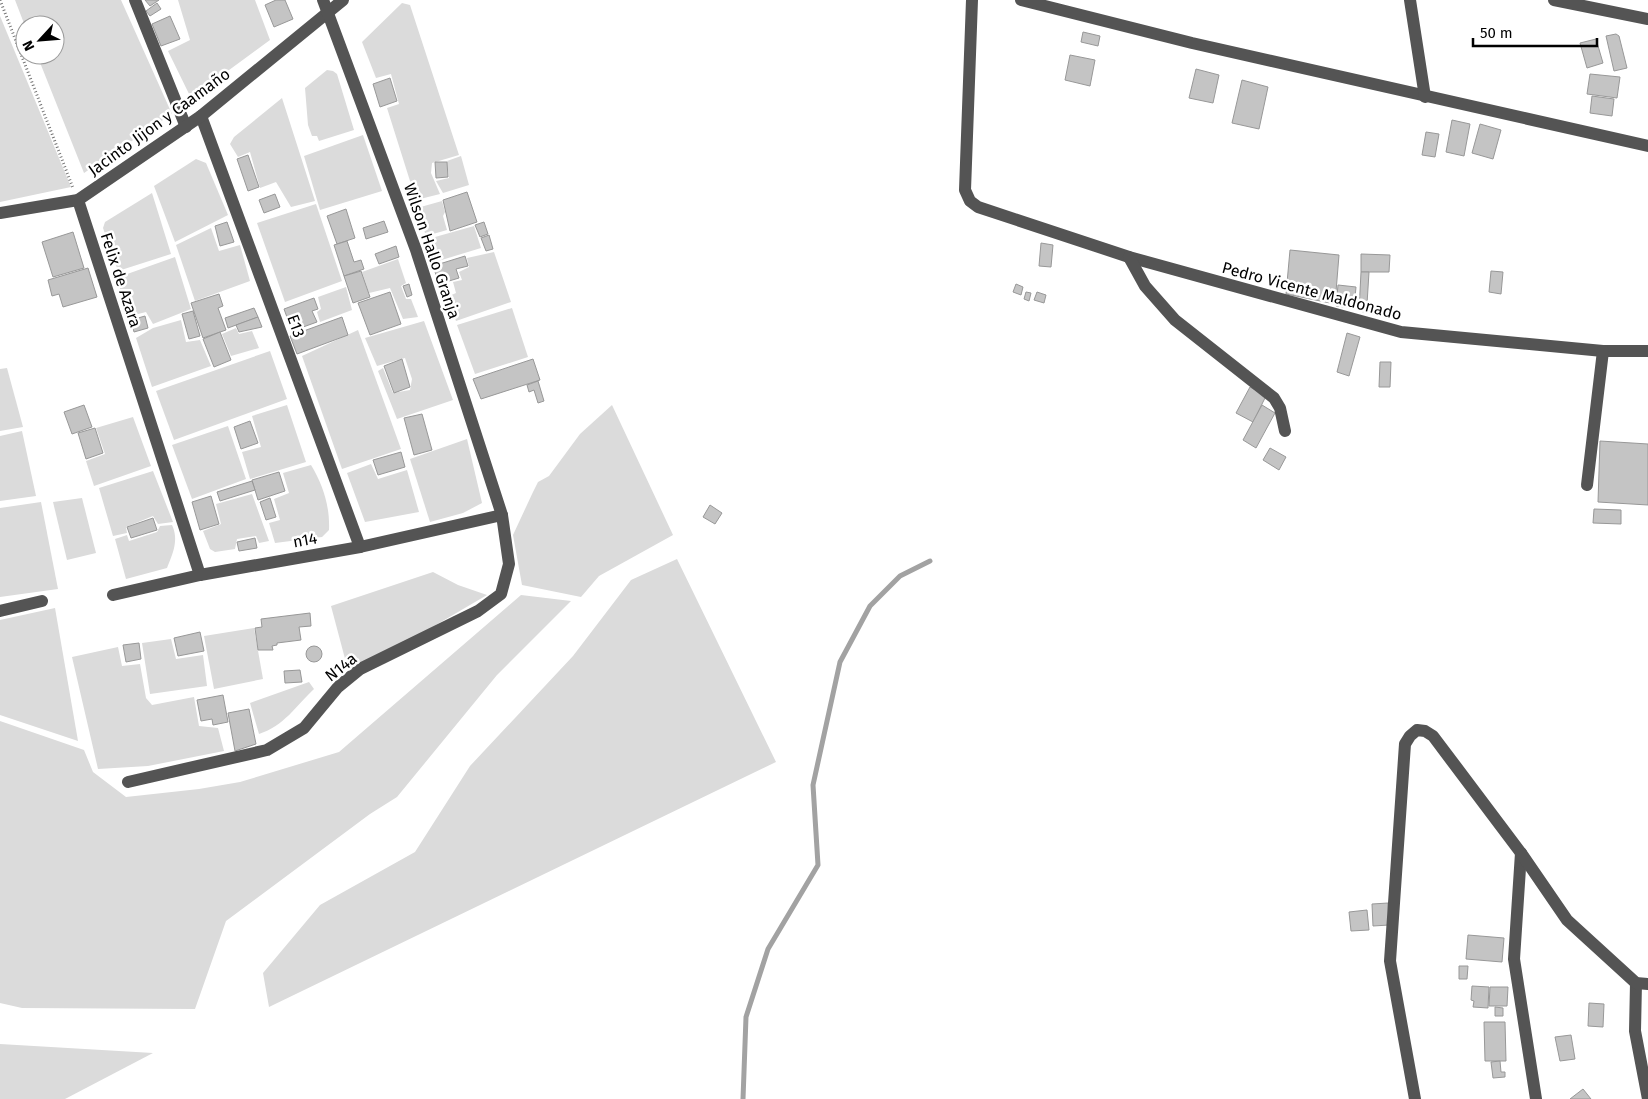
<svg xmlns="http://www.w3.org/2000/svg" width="1648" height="1099" font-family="'Fira Sans',sans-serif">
<rect width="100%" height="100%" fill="#fff"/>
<g fill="#dbdbdb">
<polygon points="15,0 121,0 172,114 84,173 37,55 55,55 55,25 25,26"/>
<polygon points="178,0 255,0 270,40 191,98 168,51 190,40"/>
<polygon points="402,3 410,5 459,155 432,163 431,173 440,194 416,200 387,108 399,104 391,74 376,78 362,42"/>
<polygon points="0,16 71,187 0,202"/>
<polygon points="327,70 333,71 337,74 354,130 319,141 317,136 312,136 308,125 305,88"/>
<polygon points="282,98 315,201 291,207 276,182 260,188 250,152 238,157 230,144 234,137"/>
<polygon points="363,135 382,191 320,210 304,156"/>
<polygon points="461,156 469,185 443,193 436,181 449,178 447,161"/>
<polygon points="196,159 206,163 228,215 175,242 154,186"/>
<polygon points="152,193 171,254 118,271 103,228 105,222"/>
<polygon points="442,201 445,212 443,216 447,230 426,236 417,208"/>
<polygon points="316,204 342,281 285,302 257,223"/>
<polygon points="474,226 481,248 435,262 428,239"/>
<polygon points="211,228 219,251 240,245 250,281 195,301 176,245"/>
<polygon points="494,252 511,302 456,321 447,297 456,293 453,282 462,280 459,272 469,267 467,258"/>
<polygon points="175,257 191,309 153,324 146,312 130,316 116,278"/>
<polygon points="398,259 406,283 401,286 406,299 411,299 418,317 403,319 390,288 369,293 362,272"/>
<polygon points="346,287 352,310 320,322 317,312 321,309 318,297"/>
<polygon points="512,308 528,357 475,374 457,325"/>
<polygon points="181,320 186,342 200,340 211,366 152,387 136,338 153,328"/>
<polygon points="424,321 453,400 397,419 378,371 383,368 393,393 410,390 412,379 405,358 377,366 365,338"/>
<polygon points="236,328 239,334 252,331 259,348 231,356 222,334"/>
<polygon points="358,330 401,449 342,469 302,356"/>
<polygon points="270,351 287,399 174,440 156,391"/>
<polygon points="7,368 23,427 0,431 0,369"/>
<polygon points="287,405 306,462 250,479 242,452 261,447 252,416"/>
<polygon points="612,405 673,535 599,576 581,597 522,585 513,535 533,492 538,482 549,476 580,434"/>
<polygon points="133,417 151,466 94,486 86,461 105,454 96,428"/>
<polygon points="228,426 246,479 192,499 172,445"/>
<polygon points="22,431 36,496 0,501 0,436"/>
<polygon points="467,439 482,503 463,513 430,522 410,459"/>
<polygon points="371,464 378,479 407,470 419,512 365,522 347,473"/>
<path d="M311,465C323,485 330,506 329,530L322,537L275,543L269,523L280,520L274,499L289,493L283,473Z"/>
<polygon points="153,471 173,522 158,524 153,516 126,527 127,533 113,536 99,488"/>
<polygon points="252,494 269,541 259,543 256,536 237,539 235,549 215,552 210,549 203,531 221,524 216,504"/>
<polygon points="82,498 96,553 67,560 53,502"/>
<polygon points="41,502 58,589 0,597 0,508"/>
<path d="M172,525C179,540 173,553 167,568L126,579L115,539L127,535L129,541L157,532L160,526Z"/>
<polygon points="677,559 776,762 269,1007 263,973 320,905 415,852 470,766 573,656 631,580"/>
<polygon points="433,572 458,585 487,595 412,639 348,670 331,606"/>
<polygon points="521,595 571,601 497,675 397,797 370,814 226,921 195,1009 22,1008 0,1003 0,721 84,750 93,772 126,797 199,789 240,782 339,752"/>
<polygon points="55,608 78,741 0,715 0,620"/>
<polygon points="254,628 263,679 214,689 204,636"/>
<polygon points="171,639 176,659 203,655 207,686 150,694 142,643"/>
<polygon points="118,647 122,666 140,664 146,698 152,705 194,697 199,726 218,728 224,751 148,766 98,769 72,657"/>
<path d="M309,682L314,689C296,706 284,726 259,734L250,703Z"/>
<polygon points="0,1044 153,1053 65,1099 0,1099"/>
</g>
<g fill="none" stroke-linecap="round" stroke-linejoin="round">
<polyline stroke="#a2a2a2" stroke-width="5" points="743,1099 746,1017 768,949 818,865 813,785 840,662 870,606 900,576 930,561"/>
</g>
<g fill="#c4c4c4" stroke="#989898">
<polygon points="145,0 159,0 150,6"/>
<polygon points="276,0 285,0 293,19 274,27 265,5"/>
<polygon points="157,3 161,9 150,16 146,11"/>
<polygon points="170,16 180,39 161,46 152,24"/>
<polygon points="1083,32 1100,36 1098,46 1081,42"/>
<polygon points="1616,34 1619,36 1627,68 1614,71 1606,36"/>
<polygon points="1596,39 1603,63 1587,68 1580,43"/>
<polygon points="1070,55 1095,60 1090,86 1065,80"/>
<polygon points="1196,69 1219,75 1213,103 1189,98"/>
<polygon points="1590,74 1620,77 1617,98 1587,94"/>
<polygon points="390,78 397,101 380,107 373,84"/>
<polygon points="1242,80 1268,87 1259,129 1232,123"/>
<polygon points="1592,96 1614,99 1612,116 1590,113"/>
<polygon points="1452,120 1470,124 1464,156 1446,152"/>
<polygon points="1480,124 1501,130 1493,159 1472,153"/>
<polygon points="1426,132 1439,134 1435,157 1422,155"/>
<polygon points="248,155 259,187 248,191 237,159"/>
<polygon points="435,162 447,162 448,177 436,178"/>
<polygon points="467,192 477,222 450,231 443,200"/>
<polygon points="275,194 280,207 264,213 259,200"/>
<polygon points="346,209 355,238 337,244 327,216"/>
<polygon points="384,221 388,232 366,239 363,228"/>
<polygon points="227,222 234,242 220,246 215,226"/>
<polygon points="484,222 488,234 480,237 475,225"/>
<polygon points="73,232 84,268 53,277 42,242"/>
<polygon points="489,235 493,249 486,251 481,238"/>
<polygon points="347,241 354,262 361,260 364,269 344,276 334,245"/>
<polygon points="1041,243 1053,245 1051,267 1039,266"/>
<polygon points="396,246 399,257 379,264 375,254"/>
<polygon points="1290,250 1339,255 1335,304 1286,294"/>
<polygon points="1361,254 1390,255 1389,272 1361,272"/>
<polygon points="465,256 468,266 456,269 459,278 439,284 433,266"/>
<polygon points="88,268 97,297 63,307 59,294 52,296 48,280"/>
<polygon points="361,271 370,297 353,303 344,276"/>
<polygon points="1491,271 1503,272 1501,294 1489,292"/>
<polygon points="1361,272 1369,272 1367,304 1382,305 1381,315 1359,311"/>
<polygon points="409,284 412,295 407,297 403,286"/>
<polygon points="1016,284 1023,287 1021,295 1013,292"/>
<polygon points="1338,285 1356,287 1354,308 1336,306"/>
<polygon points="390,292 401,324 370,335 358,303"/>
<polygon points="1026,292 1031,293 1029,301 1024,299"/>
<polygon points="1037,292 1046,295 1044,303 1034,300"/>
<polygon points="219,294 223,306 218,308 226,330 203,338 191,303"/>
<polygon points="314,298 318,309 312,311 317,322 292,331 284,309"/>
<polygon points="254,308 258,317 228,328 225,318"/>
<polygon points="193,311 200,336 189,339 182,314"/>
<polygon points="145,316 148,328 134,332 131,320"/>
<polygon points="258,317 262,327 239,332 236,325"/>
<polygon points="342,317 348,335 297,354 290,336"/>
<polygon points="220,332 231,360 214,367 203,339"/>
<polygon points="1347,333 1360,337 1349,376 1337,372"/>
<polygon points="402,359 410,387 394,393 384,366"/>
<polygon points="533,359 540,380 481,399 473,379"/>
<polygon points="1380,362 1391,362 1390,387 1379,387"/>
<polygon points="538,381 544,401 538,403 534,390 529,392 527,385"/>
<polygon points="1250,387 1266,396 1253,422 1236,413"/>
<polygon points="84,405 92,427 72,434 64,412"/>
<polygon points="1262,405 1275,413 1256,448 1243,440"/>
<polygon points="422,414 432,450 414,455 404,418"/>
<polygon points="250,421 258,443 241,449 234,427"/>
<polygon points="95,428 103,453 86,459 78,433"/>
<polygon points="1600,441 1648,444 1648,505 1598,502"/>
<polygon points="1270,448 1286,457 1279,470 1263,460"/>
<polygon points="401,452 405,467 378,475 373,460"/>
<polygon points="279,472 285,491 258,500 252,480"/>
<polygon points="252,481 255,490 220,501 217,492"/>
<polygon points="211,496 219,524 200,530 192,502"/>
<polygon points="270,498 276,517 266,520 260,502"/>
<polygon points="710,505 722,513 715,524 703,517"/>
<polygon points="1594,509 1621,510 1621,524 1593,523"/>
<polygon points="153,518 157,530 131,538 127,527"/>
<polygon points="255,538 257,548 239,551 237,542"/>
<polygon points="310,613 311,626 299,627 301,640 277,643 277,645 272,646 273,650 258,650 255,628 262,627 261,619"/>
<polygon points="200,632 204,651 178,656 174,638"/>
<polygon points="139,643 141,659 126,662 123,645"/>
<circle cx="314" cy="654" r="8"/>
<polygon points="300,670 302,682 285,683 284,671"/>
<polygon points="223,695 228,722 213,725 212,719 201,721 197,700"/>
<polygon points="249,709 256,744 235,751 228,713"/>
<polygon points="1388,903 1389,925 1373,926 1372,904"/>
<polygon points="1367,910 1369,930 1351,931 1349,912"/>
<polygon points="1468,935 1504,938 1502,962 1466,959"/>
<polygon points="1459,966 1468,966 1467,979 1459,979"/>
<polygon points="1472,986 1489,987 1488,1008 1473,1007 1474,1001 1471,1000"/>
<polygon points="1490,987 1508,987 1507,1006 1489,1006"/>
<polygon points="1589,1003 1604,1004 1603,1027 1588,1026"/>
<polygon points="1495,1007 1503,1008 1503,1016 1495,1016"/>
<polygon points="1484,1022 1505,1022 1506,1061 1485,1061"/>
<polygon points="1571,1035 1575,1059 1560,1061 1555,1037"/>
<polygon points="1500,1061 1501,1072 1505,1072 1505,1077 1493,1078 1491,1062"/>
<polygon points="1583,1089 1591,1099 1570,1099"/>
</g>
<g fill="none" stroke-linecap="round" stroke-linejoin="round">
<polyline stroke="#767676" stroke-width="3" stroke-dasharray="1 2.5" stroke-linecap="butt" points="0,0 73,188"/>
<g stroke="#545454" stroke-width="12">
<polyline points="135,0 186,127"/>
<polyline points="972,0 965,190 970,201 978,207 1129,257 1401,332 1603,351 1648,351"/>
<polyline points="1021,0 1192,43 1648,146"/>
<polyline points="1410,0 1425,97"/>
<polyline points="1554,0 1648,19"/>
<polyline points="201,116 360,547"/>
<polyline points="78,200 200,575"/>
<polyline points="0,213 78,200 201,116 343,0"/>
<polyline points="1129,257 1145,286 1175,320 1274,398 1280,408 1285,431"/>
<polyline points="1587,485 1603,351"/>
<polyline points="113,595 200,575 360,547 502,515"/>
<polyline points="0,611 42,601"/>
<polyline points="128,782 267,750 304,728 338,687 360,669 478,611 501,594 509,564 502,515 416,250 323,0"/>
<polyline points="1521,853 1514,959 1536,1099"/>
<polyline points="1636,983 1635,1031 1648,1099"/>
<polyline points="1415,1099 1390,961 1405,744 1410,736 1417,730 1425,731 1433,736 1521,853 1567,920 1636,983 1648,984"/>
</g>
</g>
<g text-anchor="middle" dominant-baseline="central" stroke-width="5" stroke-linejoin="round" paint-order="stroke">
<g font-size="16" fill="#000" stroke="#fff">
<text transform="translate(159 122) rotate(-36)">Jacinto Jijon y Caamaño</text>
<text transform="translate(432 251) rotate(71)">Wilson Hallo Granja</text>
<text transform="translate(121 280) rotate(72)">Felix de Azara</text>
<text transform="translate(1312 291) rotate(15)">Pedro Vicente Maldonado</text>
<text transform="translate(296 326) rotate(70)">E13</text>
<text transform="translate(305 540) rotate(-10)">n14</text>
<text transform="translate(341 667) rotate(-38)">N14a</text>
</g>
</g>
<g transform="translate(40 40) rotate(244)"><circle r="24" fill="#ffffff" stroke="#999999"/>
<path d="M0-4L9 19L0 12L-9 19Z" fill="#000000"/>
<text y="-8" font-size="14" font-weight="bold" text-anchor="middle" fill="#000000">N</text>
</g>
<path d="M1473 38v8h124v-8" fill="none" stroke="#000000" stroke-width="2.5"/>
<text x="1480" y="38" font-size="15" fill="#000000" stroke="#ffffff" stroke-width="4" paint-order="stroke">50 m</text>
</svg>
